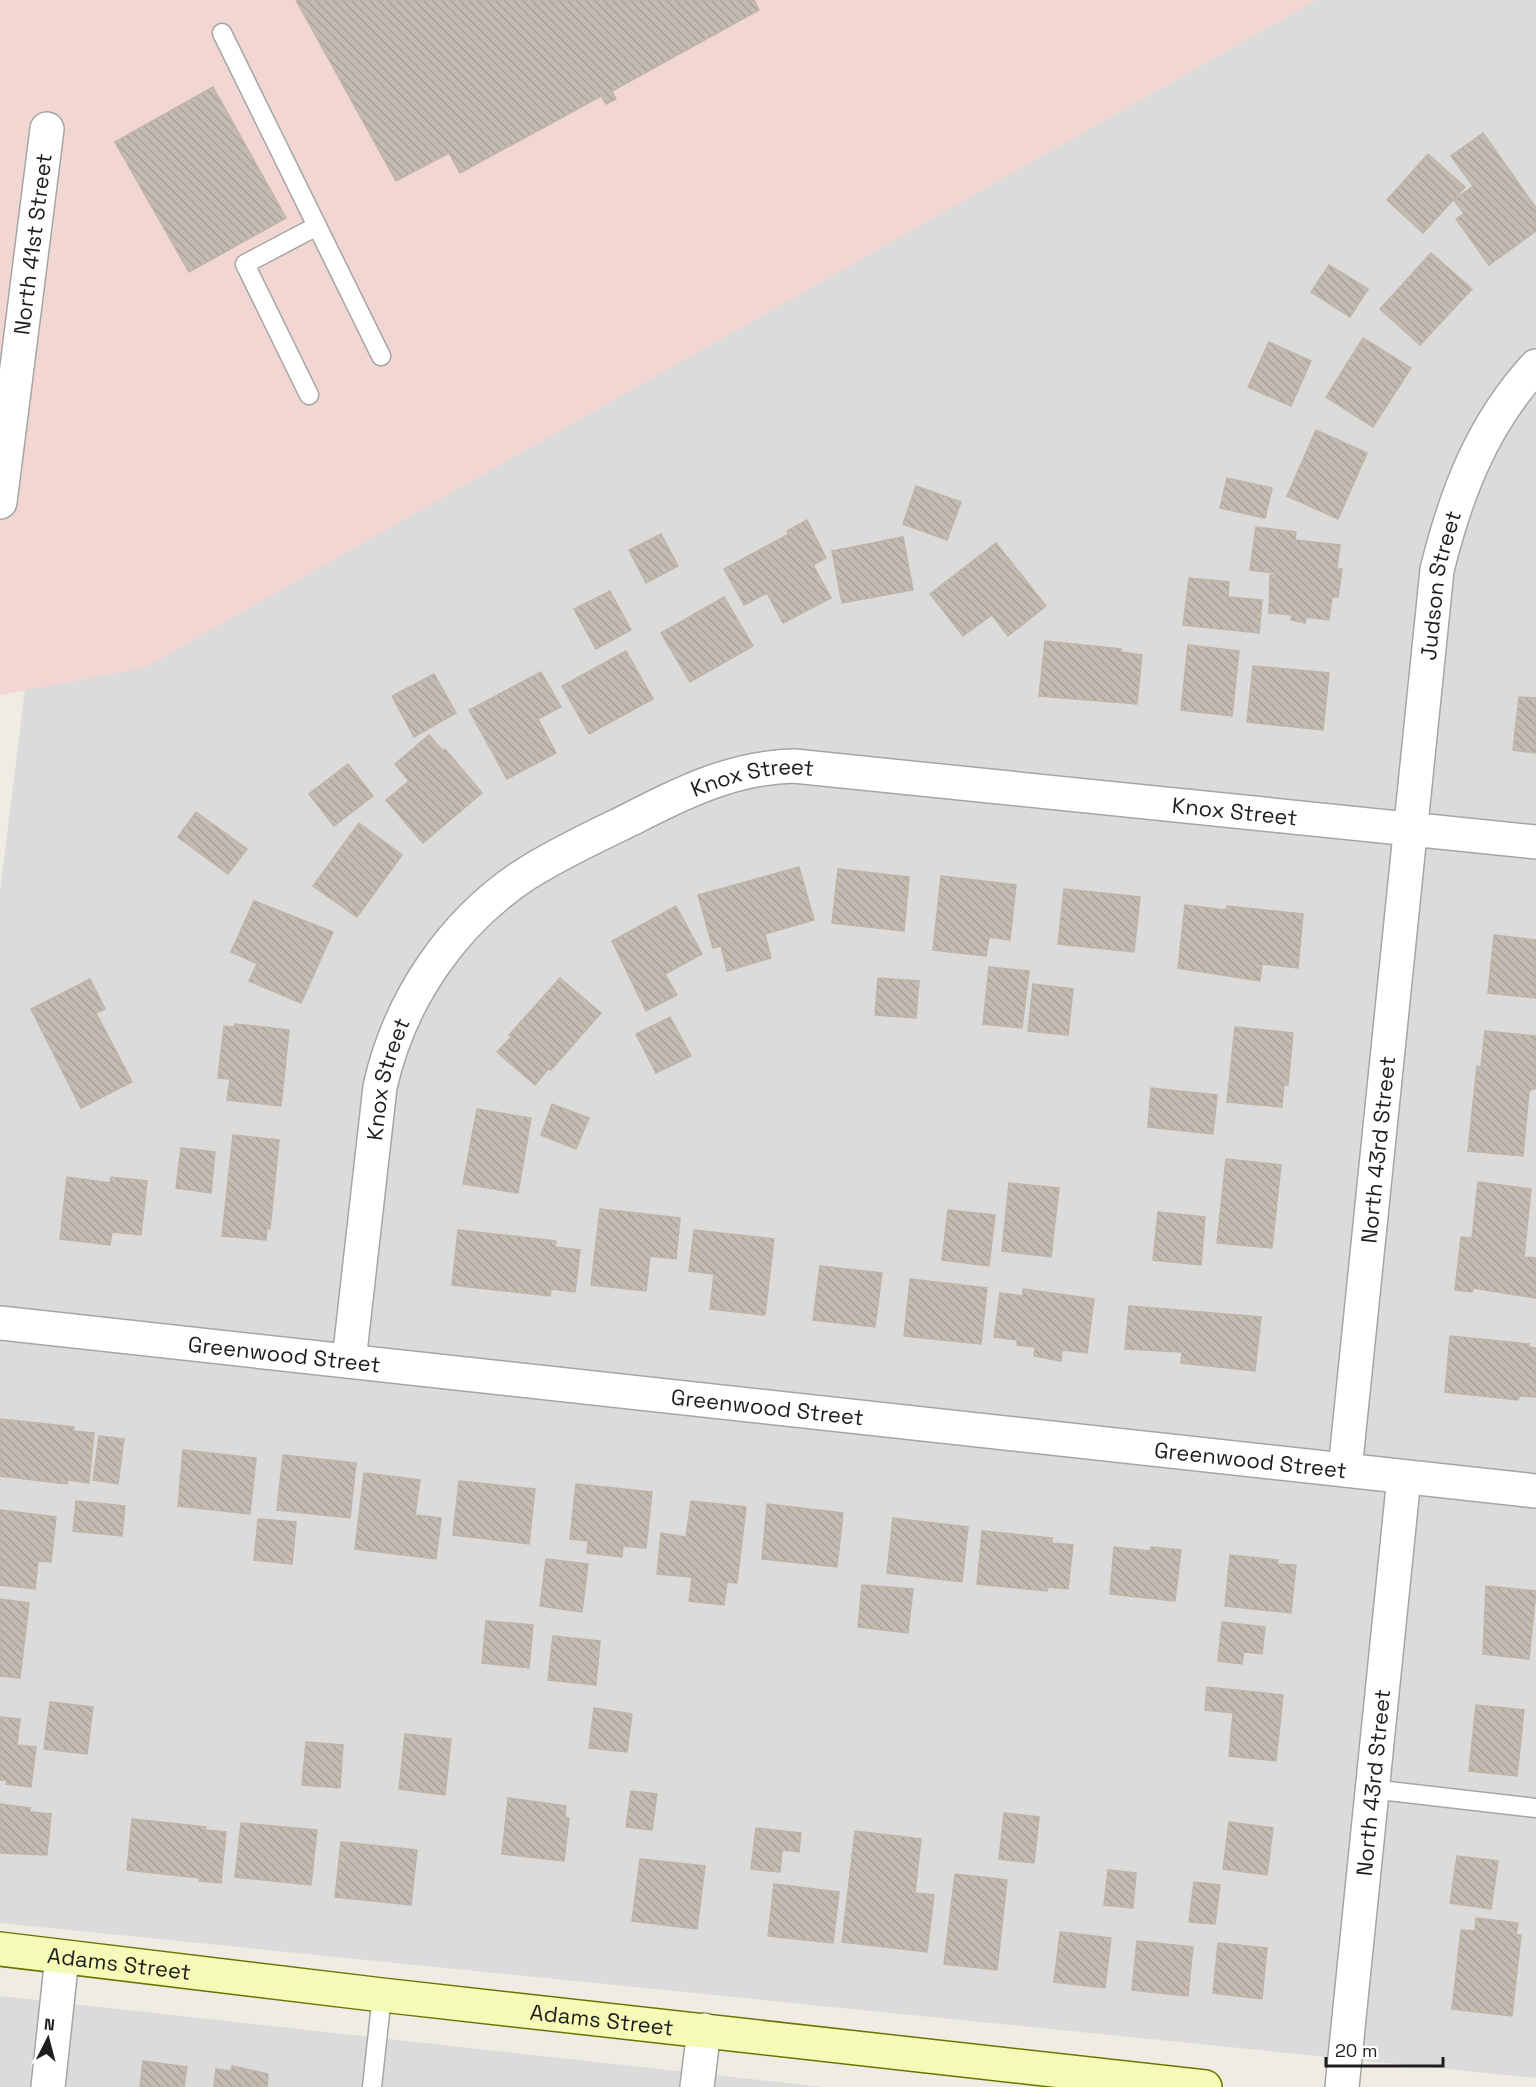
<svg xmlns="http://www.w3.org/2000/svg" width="1536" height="2087" font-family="'Space Grotesk',sans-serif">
<defs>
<pattern id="building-back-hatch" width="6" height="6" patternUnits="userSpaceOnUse" patternTransform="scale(1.5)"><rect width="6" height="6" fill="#c4bcb3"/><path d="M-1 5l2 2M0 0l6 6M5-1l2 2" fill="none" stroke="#a8a19a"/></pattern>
</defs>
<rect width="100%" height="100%" fill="#efece4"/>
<g fill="#dcdbdb">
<polygon points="1316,0 1536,0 1536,2078 0,1923 0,891 25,690 144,667"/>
<polygon points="0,1996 823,2087 0,2087"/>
</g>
<polygon fill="#f1d6d2" points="0,0 1316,0 144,668 0,695"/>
<g fill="url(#building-back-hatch)" stroke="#c1b4a6" stroke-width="1.5">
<polygon points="296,0 754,0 759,10 612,91 616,99 606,104 601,96 460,173 449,153 396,181"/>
<polygon points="213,87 286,218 189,272 115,142"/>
<polygon points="1483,133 1536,208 1536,231 1489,265 1456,219 1464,214 1454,200 1473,186 1451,156"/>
<polygon points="1428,154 1465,187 1423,233 1387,200"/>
<polygon points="1431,253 1472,289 1420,345 1380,309"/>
<polygon points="1329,265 1368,289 1350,317 1311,292"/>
<polygon points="1363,338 1411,368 1373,427 1326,397"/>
<polygon points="1269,342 1311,361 1291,406 1248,387"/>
<polygon points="1316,430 1367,453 1338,519 1287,496"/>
<polygon points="1227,478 1272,488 1265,518 1220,508"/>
<polygon points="916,486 961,502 947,540 903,524"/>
<polygon points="807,520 826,558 813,565 831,598 783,623 767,593 744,605 724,569 789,534 787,531"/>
<polygon points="1256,527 1296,532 1295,540 1340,545 1337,569 1342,569 1338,597 1332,597 1329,620 1306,617 1305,623 1291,620 1292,615 1269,613 1270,575 1275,575 1275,573 1250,570"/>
<polygon points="661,534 678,566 646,583 629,550"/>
<polygon points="903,537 913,590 842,603 832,551"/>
<polygon points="996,543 1046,606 1008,636 992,615 963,636 930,594"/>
<polygon points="1189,578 1229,582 1228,597 1262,600 1259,633 1183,625"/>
<polygon points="610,591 631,630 596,649 574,609"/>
<polygon points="724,597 753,646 690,682 661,633"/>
<polygon points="1045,641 1121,649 1121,652 1142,655 1137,704 1039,696"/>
<polygon points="1188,645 1239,651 1232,716 1181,710"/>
<polygon points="626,651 653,699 589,734 562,686"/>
<polygon points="1253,666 1329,673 1323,730 1247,722"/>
<polygon points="541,672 561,707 538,719 556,753 507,779 469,710"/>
<polygon points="434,674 456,713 414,737 392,696"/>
<polygon points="1519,697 1536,698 1536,753 1513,750"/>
<polygon points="429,735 443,751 445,749 482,793 423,843 386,800 409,781 395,764"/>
<polygon points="348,764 373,796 334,826 309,794"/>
<polygon points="196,812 247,849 228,874 178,837"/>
<polygon points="359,823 402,855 357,917 313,886"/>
<polygon points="799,867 814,920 765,934 771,958 727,971 721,946 713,948 698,895"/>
<polygon points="838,869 909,877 904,931 832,923"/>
<polygon points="941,876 1016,885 1010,940 989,937 986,956 933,950"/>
<polygon points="1064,889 1140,897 1134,952 1058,944"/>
<polygon points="254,901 333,932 301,1003 249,981 257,964 231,952"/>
<polygon points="1185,905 1226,910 1227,906 1303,914 1298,968 1262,964 1260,981 1178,968"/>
<polygon points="676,906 702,954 665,974 677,995 646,1011 612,941"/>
<polygon points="1494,935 1536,940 1536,998 1488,993"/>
<polygon points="989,967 1029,971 1022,1028 983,1024"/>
<polygon points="560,978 601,1013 551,1070 548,1069 535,1085 497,1052 512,1036 509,1035"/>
<polygon points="878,978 919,981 916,1018 875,1015"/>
<polygon points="90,979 105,1009 96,1013 132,1082 81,1108 31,1009"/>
<polygon points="1033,984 1073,989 1068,1035 1028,1031"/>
<polygon points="670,1017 691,1056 656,1073 636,1034"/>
<polygon points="235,1024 289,1030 281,1106 227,1100 230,1079 218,1078 224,1026 234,1027"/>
<polygon points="1235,1027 1293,1033 1288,1085 1284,1085 1282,1107 1227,1102"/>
<polygon points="1485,1031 1536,1036 1536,1088 1529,1091 1523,1156 1468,1151 1477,1066 1481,1067"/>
<polygon points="1151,1088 1217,1095 1213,1134 1148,1127"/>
<polygon points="552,1104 589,1118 576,1149 541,1135"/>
<polygon points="477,1109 531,1118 518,1193 463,1184"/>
<polygon points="233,1135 279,1140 270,1229 267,1229 266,1240 222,1236"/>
<polygon points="181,1148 215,1152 211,1193 176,1188"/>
<polygon points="1226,1159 1281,1165 1272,1248 1217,1243"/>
<polygon points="67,1177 110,1183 111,1177 147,1181 141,1235 112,1232 110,1245 60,1239"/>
<polygon points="1478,1182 1531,1189 1524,1257 1536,1258 1536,1298 1473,1288 1472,1292 1455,1290 1461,1237 1472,1238"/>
<polygon points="1009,1183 1059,1188 1051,1257 1002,1251"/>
<polygon points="600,1209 680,1218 676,1259 650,1256 646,1291 591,1285"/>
<polygon points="948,1210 995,1215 989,1266 942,1260"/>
<polygon points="1158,1212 1205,1217 1201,1265 1153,1260"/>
<polygon points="458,1230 556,1241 555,1247 580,1250 575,1292 551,1289 550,1296 452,1285"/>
<polygon points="694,1230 774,1239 765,1315 710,1309 714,1274 689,1271"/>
<polygon points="820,1266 882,1273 875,1327 813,1320"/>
<polygon points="910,1279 987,1288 981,1344 904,1336"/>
<polygon points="1023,1289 1094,1299 1087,1353 1062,1350 1061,1361 1034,1356 1035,1347 1017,1345 1017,1340 994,1337 1000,1293 1023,1296"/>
<polygon points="1129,1306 1261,1317 1255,1371 1181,1363 1182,1352 1125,1349"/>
<polygon points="1450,1336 1529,1344 1528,1347 1536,1348 1536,1397 1519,1396 1518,1400 1445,1392"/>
<polygon points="0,1419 74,1427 73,1431 94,1433 89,1483 68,1480 67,1484 0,1476"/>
<polygon points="99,1436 124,1439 118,1484 93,1480"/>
<polygon points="183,1450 256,1458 250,1514 178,1506"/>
<polygon points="283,1455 356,1463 350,1518 277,1510"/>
<polygon points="364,1473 420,1480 415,1515 441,1518 436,1559 355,1549"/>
<polygon points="459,1481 535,1489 529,1544 453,1535"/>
<polygon points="576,1484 652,1492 646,1548 623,1546 622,1557 587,1553 588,1541 570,1539"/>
<polygon points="76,1501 125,1506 122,1536 73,1531"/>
<polygon points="691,1501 746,1507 737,1583 727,1582 724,1605 689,1601 692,1577 657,1574 661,1533 686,1537"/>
<polygon points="767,1504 843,1513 837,1567 762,1559"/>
<polygon points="0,1510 56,1517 51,1562 38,1561 35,1589 0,1585"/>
<polygon points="893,1518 968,1527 962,1582 887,1573"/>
<polygon points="258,1519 296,1522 292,1564 254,1560"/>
<polygon points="982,1531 1052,1538 1052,1543 1073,1545 1068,1589 1048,1587 1047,1591 977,1584"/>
<polygon points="1114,1547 1150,1551 1151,1547 1181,1550 1175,1601 1110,1594"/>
<polygon points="1230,1555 1278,1560 1277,1564 1296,1565 1291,1613 1225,1606"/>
<polygon points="546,1559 588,1564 582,1612 540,1606"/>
<polygon points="862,1585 913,1589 908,1633 858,1627"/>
<polygon points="1486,1586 1536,1591 1529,1659 1483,1654"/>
<polygon points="0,1599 29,1603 20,1678 0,1676"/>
<polygon points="486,1621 533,1625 529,1668 482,1663"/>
<polygon points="1222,1622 1265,1627 1262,1654 1244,1652 1242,1664 1218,1661"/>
<polygon points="553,1636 600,1641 596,1685 548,1680"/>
<polygon points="1207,1687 1283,1695 1276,1761 1229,1756 1233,1713 1205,1710"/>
<polygon points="50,1702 93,1707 87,1754 44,1749"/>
<polygon points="1476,1705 1524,1710 1517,1776 1469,1771"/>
<polygon points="594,1708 632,1714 627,1752 589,1748"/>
<polygon points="0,1717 20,1719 17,1745 36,1747 31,1787 6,1784 7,1780 0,1780"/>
<polygon points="405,1734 451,1739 445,1795 399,1789"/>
<polygon points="306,1742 343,1745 340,1788 302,1785"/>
<polygon points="631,1791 657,1794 652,1830 626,1827"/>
<polygon points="508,1798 566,1806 565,1817 569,1818 564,1861 502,1854"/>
<polygon points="0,1804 30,1808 30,1812 51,1814 47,1855 0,1853"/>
<polygon points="1004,1813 1039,1817 1034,1863 999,1859"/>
<polygon points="132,1819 206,1827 205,1830 226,1832 221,1883 199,1881 200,1878 127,1870"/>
<polygon points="1229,1822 1273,1828 1267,1875 1223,1869"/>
<polygon points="241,1823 317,1830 311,1885 235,1877"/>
<polygon points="756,1828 801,1833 799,1852 782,1850 780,1872 751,1869"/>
<polygon points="855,1831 921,1839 915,1893 934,1895 927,1952 842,1942"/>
<polygon points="341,1842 417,1850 411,1905 335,1897"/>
<polygon points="1457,1856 1498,1861 1491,1909 1450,1903"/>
<polygon points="640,1859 705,1866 697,1929 632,1921"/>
<polygon points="1108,1870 1136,1873 1133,1908 1104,1905"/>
<polygon points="955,1874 1007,1880 997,1970 944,1964"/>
<polygon points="1194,1882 1220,1885 1215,1924 1189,1922"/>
<polygon points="774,1884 839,1892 833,1943 768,1936"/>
<polygon points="1476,1918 1518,1923 1516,1935 1521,1935 1512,2016 1452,2009 1461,1930 1475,1931"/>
<polygon points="1060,1932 1111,1938 1105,1988 1054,1982"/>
<polygon points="1137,1941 1193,1947 1188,1996 1132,1990"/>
<polygon points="1218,1943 1267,1948 1262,1999 1213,1993"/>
<polygon points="143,2061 187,2067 184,2087 140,2087"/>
<polygon points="232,2066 268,2074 267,2087 214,2087 216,2069 231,2071"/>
</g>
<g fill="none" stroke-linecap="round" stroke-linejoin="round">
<g stroke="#a5a5a5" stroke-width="21">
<g id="service">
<polyline points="222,33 381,356"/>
<polyline points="309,395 245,264 317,226"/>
<polyline points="1371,1789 1536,1808"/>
<polyline points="372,2087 382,1995"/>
</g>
</g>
<g stroke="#a5a5a5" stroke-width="36">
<g id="minor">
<path id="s1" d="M0,502L47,129"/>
<path id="s2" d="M0,1323L1536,1491"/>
<path id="s3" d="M349,1361L380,1087C399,1001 452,922 526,874C559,853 596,836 631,819C683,792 735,767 794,766L1536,842"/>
<path id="s4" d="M1345,1470L1437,570C1456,493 1482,425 1536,366"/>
<polyline points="48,2087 62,1957"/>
<polyline points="697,2087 704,2030"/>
<path id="s5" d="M1342,2087L1404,1477"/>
</g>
</g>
<g stroke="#637802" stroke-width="36">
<g id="secondary">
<path id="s6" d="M0,1949L382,1995L1205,2087"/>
</g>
</g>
<use href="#service" stroke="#fff" stroke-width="18"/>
<use href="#minor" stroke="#fff" stroke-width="33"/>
<use href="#secondary" stroke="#f3fbb6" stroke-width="33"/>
</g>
<g text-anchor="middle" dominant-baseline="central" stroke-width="5" stroke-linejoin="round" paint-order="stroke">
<g font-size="22" fill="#1e1e1e" stroke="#fff">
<text stroke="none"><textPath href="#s1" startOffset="260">North 41st Street</textPath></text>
<text stroke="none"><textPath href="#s4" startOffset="890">Judson Street</textPath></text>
<text stroke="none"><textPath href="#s3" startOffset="789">Knox Street</textPath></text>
<text stroke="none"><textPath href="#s3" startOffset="1275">Knox Street</textPath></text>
<text stroke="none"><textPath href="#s3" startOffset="285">Knox Street</textPath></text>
<text stroke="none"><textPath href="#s4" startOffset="322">North 43rd Street</textPath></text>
<text stroke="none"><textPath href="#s2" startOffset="286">Greenwood Street</textPath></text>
<text stroke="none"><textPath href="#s2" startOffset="772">Greenwood Street</textPath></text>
<text stroke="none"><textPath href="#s2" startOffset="1258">Greenwood Street</textPath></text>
<text stroke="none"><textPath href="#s5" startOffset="306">North 43rd Street</textPath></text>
<text stroke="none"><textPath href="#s6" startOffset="120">Adams Street</textPath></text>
<text stroke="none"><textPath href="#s6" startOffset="606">Adams Street</textPath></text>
</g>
</g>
<g transform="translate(48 2039) rotate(6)" stroke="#ffffff" stroke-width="4.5" paint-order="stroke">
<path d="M0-4.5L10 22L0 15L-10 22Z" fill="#1e1e1e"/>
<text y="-9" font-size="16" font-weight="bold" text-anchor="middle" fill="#1e1e1e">N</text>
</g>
<path d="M1326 2057v9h117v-9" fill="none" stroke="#1e1e1e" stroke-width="3"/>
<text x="1335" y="2057" font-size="18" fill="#1e1e1e" stroke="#ffffff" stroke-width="4.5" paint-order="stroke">20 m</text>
</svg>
